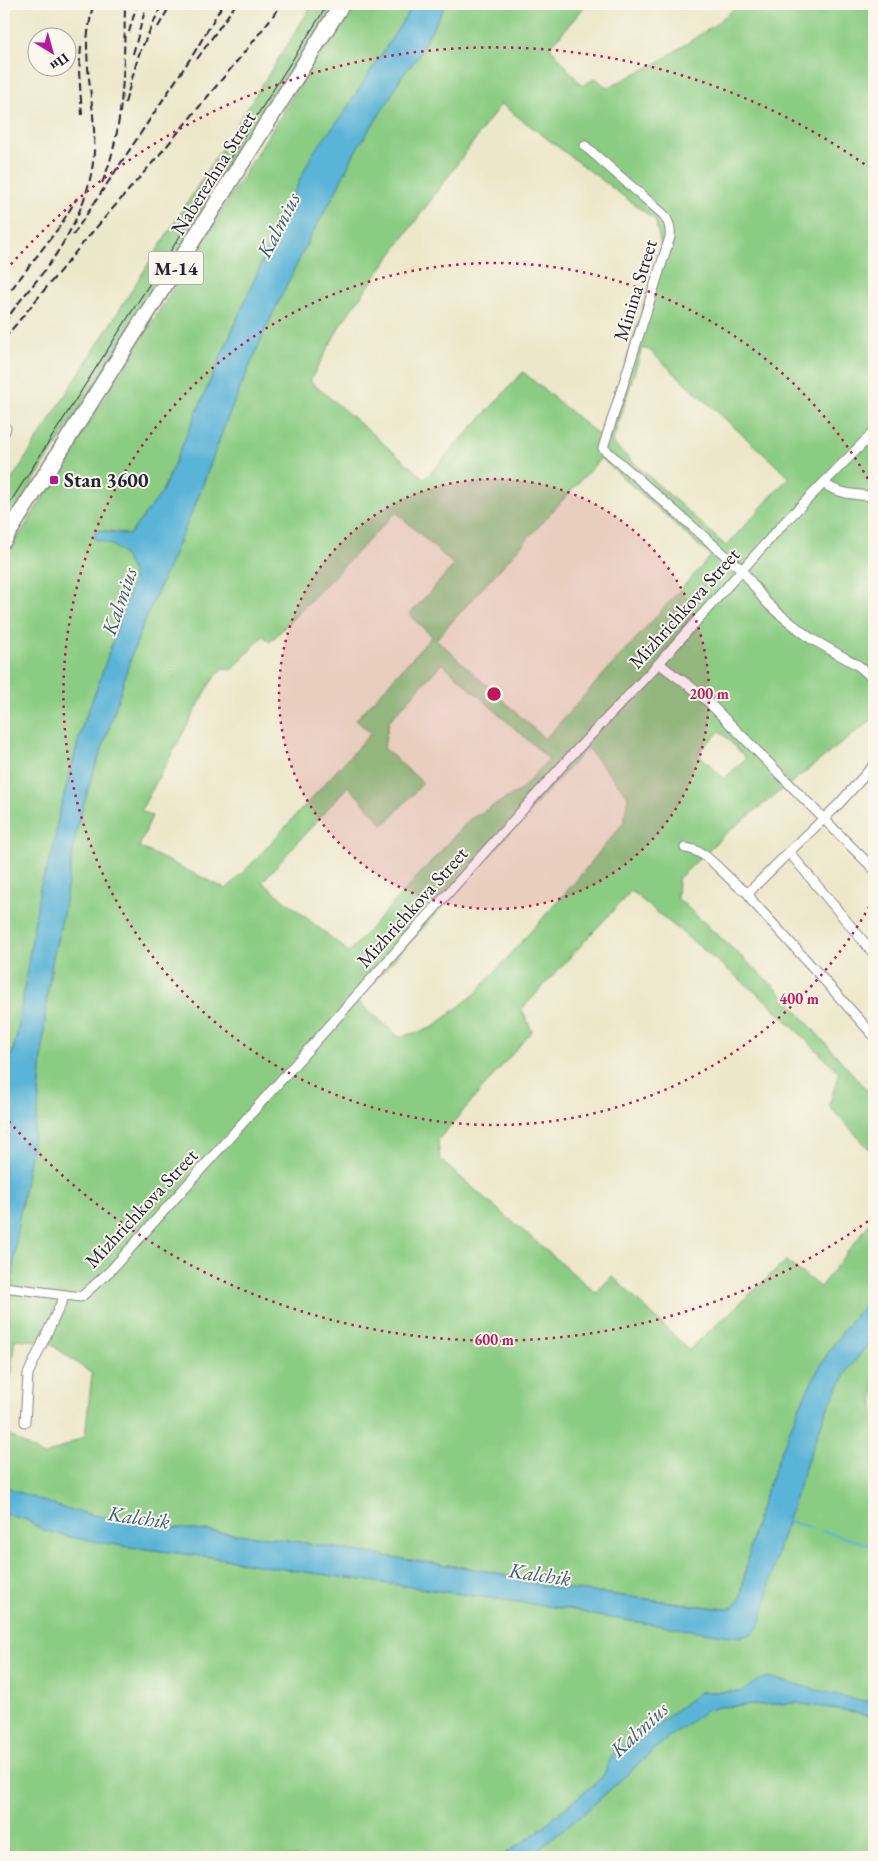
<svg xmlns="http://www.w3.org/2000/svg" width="878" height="1861" font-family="'EB Garamond',serif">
<rect width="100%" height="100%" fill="#fbf7ec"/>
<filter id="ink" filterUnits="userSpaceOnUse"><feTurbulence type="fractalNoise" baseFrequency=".02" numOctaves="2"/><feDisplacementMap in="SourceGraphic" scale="10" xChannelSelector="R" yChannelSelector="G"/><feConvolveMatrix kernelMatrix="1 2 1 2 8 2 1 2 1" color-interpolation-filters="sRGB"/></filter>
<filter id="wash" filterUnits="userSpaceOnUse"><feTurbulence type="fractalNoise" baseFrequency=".0096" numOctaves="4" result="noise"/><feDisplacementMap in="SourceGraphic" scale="20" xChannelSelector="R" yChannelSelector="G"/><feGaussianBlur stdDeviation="1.12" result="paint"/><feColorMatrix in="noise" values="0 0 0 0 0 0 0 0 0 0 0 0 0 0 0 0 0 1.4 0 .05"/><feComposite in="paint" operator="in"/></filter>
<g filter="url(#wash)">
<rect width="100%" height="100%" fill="#ede7ca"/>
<g fill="#8bcc83" stroke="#56775f" fill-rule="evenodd">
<polygon points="313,4 335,4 4,528 4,492"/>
<path d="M350,4H414L341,117L312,155L272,239L161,494L129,535L119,532L97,530L94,539C120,545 126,554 134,578L98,685L83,724L59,814L53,851L40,888L17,1034L4,1088V769L6,761L4,760V553L22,531Z"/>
<path d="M446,4H587L550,47L582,86L596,78L607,88L657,63L713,26L740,4H874V718L724,835L678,879L677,898L779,991L874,1098V1154L829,1106L839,1072L764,999L631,891L522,1009L532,1031L438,1140L440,1160L596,1293L612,1276L689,1350L786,1261L820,1287L874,1218V1295C825,1343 797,1407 774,1471C767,1490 759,1509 754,1529C749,1551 745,1574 741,1596C738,1604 735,1607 726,1609L554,1587L527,1583L498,1573L469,1568L410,1560L274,1538L166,1527L103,1517L68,1510L12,1490L4,1484V1369L17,1230L38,1109L46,1005L52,962L62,919L77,827L91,779L108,732L131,657L145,620L196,503L226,422L267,326L310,237L332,199L357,148L389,100L401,77L418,57L426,40ZM501,104L655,220L662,249L602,438L523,372L425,479L310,381L342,322ZM642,348L649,350L789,477L726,546L612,443ZM601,458L711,556L545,739L436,639ZM396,512L454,565L409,615L432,636L356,720L371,733L257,858L226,889L139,847L152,816L141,810L211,682L223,668L232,670L263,636L270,642ZM442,663L549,759L521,790L470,819L349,952L262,882L348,786L384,825L423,783L384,748L389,721ZM720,731L746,758L724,779L698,753ZM587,748L628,796L624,822L575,882L475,994L432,1028L399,1037L357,1000ZM15,1339L48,1342L92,1374L85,1436L44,1456L4,1432Z"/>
<polygon points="874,1336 874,1700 860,1701 741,1692 700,1692 633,1743 615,1749 603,1776 531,1837 501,1857 4,1857 4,1514 27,1520 43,1530 69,1537 122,1546 234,1560 249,1564 575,1610 593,1615 637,1622 743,1637 770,1584 779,1547 806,1465 826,1411 848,1370"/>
<polygon points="796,1703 850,1711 874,1718 874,1857 529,1857 582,1815 664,1741 703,1712 718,1707"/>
</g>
<g fill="#5ab4d7" stroke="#3e6b89">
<path d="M414,4H446L426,40L418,57L401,77L389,100L357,148L332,199L310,237L267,326L226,422L196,503L145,620L131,657L108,732L91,779L77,827L62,919L52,962L46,1005L38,1109L17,1230L4,1369V1088L17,1034L40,888L53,851L59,814L83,724L98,685L134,578C126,554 120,545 94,539L97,530L129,535L161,494L272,239L312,154L341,117Z"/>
<path d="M874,1295V1336L848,1370L826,1411L806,1465L779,1547L761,1623C754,1637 743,1637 729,1636L593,1615L575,1610L249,1564L234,1560L122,1546L69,1537L43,1530L27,1520L4,1514V1484L13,1490L68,1510L103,1517L166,1527L274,1538L410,1560L469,1568L498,1573L527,1583L554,1587L716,1608C730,1610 735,1610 741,1596C745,1574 749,1551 754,1529C759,1509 767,1490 774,1471C797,1407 825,1343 874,1295Z"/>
<polygon points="768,1677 860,1701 874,1700 874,1718 850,1711 796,1703 718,1707 704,1712 664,1741 582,1815 529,1857 501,1857 531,1837 603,1776 615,1749 633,1743 700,1692 741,1692 756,1682"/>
</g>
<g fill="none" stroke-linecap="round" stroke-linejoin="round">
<g stroke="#5ab4d7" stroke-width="2">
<polyline points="785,1520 812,1528"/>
<polyline points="822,1531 874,1546"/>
</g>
</g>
</g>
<g filter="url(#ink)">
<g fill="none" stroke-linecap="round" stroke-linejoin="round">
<g stroke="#888482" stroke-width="11">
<g id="minor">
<path d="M585,146L663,214C669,221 671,228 670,237L603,448L742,570L766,602L777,612L810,638L859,666L874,679"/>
<polyline points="4,433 6,428"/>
<path d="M824,483C836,494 858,495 874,496"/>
<path d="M659,663C672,675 688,683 701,695C760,753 816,812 874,869"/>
<polyline points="874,765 837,806 789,852 874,954"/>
<path d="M685,848C710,850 726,881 748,893L789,852"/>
<path d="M748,893L753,902C794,946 834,991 874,1036"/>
<polyline points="4,1287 81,1297 111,1270 570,757 659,663 783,524 874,432"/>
<polyline points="25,1422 28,1374 65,1295"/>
</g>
</g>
<g stroke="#888482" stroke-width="18">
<polyline id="trunk" points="4,540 342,4"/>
</g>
<use href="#minor" stroke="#fff" stroke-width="9"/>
<use href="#trunk" stroke="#fff" stroke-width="15"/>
<polyline stroke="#22223b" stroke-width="1" points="4,512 328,4"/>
<g stroke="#22223b" stroke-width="2" stroke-dasharray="8 4" stroke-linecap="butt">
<polyline points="158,27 171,4"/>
<polyline points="129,32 137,4"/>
<polyline points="81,47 79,71 82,115"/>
<polyline points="133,54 144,14 149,4"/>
<polyline points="197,59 236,4"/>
<polyline points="125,103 139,54 162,4"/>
<path d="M102,183C125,130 124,61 125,4"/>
<polyline points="73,235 194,53 223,4"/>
<polyline points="4,299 60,226 77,198"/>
<path d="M4,324C16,304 31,288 45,270C68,239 88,201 93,163C98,124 87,84 87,45C87,32 91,17 93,4"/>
<polyline points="4,339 88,237 166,147 252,43 282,4"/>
</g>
</g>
</g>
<circle cx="494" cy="694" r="215" fill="#c2185b" fill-opacity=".12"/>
<g fill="none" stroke="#c2185b" stroke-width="2.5" stroke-dasharray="2.5 5">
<circle cx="494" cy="694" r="215"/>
<path d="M873 900A431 431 0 1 1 873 488"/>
<path d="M874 1217A646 646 0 0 1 6 1118M6 270A646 646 0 0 1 874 171"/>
</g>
<rect fill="#b5179e" stroke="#fbf7ec" stroke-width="2" x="49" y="475" width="10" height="10" rx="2.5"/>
<g text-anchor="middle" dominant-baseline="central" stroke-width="4" stroke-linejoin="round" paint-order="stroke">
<rect fill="#fbf7ec" stroke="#636270" stroke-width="1" x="148.5" y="251.5" width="55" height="33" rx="4"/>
<g font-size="19" font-weight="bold" fill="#22223b">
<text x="176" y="268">М-14</text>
</g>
<g font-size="20" fill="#22223b" stroke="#fbf7ec">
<text transform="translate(213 173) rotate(-58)">Naberezhna Street</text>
<text transform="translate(635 290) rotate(-73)">Minina Street</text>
<text transform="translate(684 608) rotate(-48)">Mizhrichkova Street</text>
<text transform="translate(412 907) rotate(-48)">Mizhrichkova Street</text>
<text transform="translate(141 1208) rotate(-47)">Mizhrichkova Street</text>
</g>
<g font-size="20" font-weight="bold" fill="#22223b" stroke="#fbf7ec" text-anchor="start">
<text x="64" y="480">Stan 3600</text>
</g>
<g font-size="21" font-style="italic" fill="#385c79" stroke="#fbf7ec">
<text transform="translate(278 225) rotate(-63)">Kalmius</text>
<text transform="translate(119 601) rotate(-71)">Kalmius</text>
<text transform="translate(139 1517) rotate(8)">Kalchik</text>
<text transform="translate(540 1574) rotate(8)">Kalchik</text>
<text transform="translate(639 1729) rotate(-43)">Kalmius</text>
</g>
</g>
<circle cx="494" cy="694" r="8" fill="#c2185b" stroke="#fbf7ec" stroke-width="2.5"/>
<g font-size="15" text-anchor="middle" font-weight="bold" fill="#c2185b" stroke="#fbf7ec" stroke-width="4" stroke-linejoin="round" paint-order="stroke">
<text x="709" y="699">200 m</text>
<text x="799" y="1004">400 m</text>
<text x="494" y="1345">600 m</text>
</g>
<rect width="878" height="1861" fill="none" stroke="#fbf7ec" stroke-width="20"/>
<g transform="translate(52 52) rotate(143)"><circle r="24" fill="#fbf7ec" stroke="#a4a2a5"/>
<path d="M0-4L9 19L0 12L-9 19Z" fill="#b5179e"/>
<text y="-8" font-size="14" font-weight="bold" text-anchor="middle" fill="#22223b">Пн</text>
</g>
</svg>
